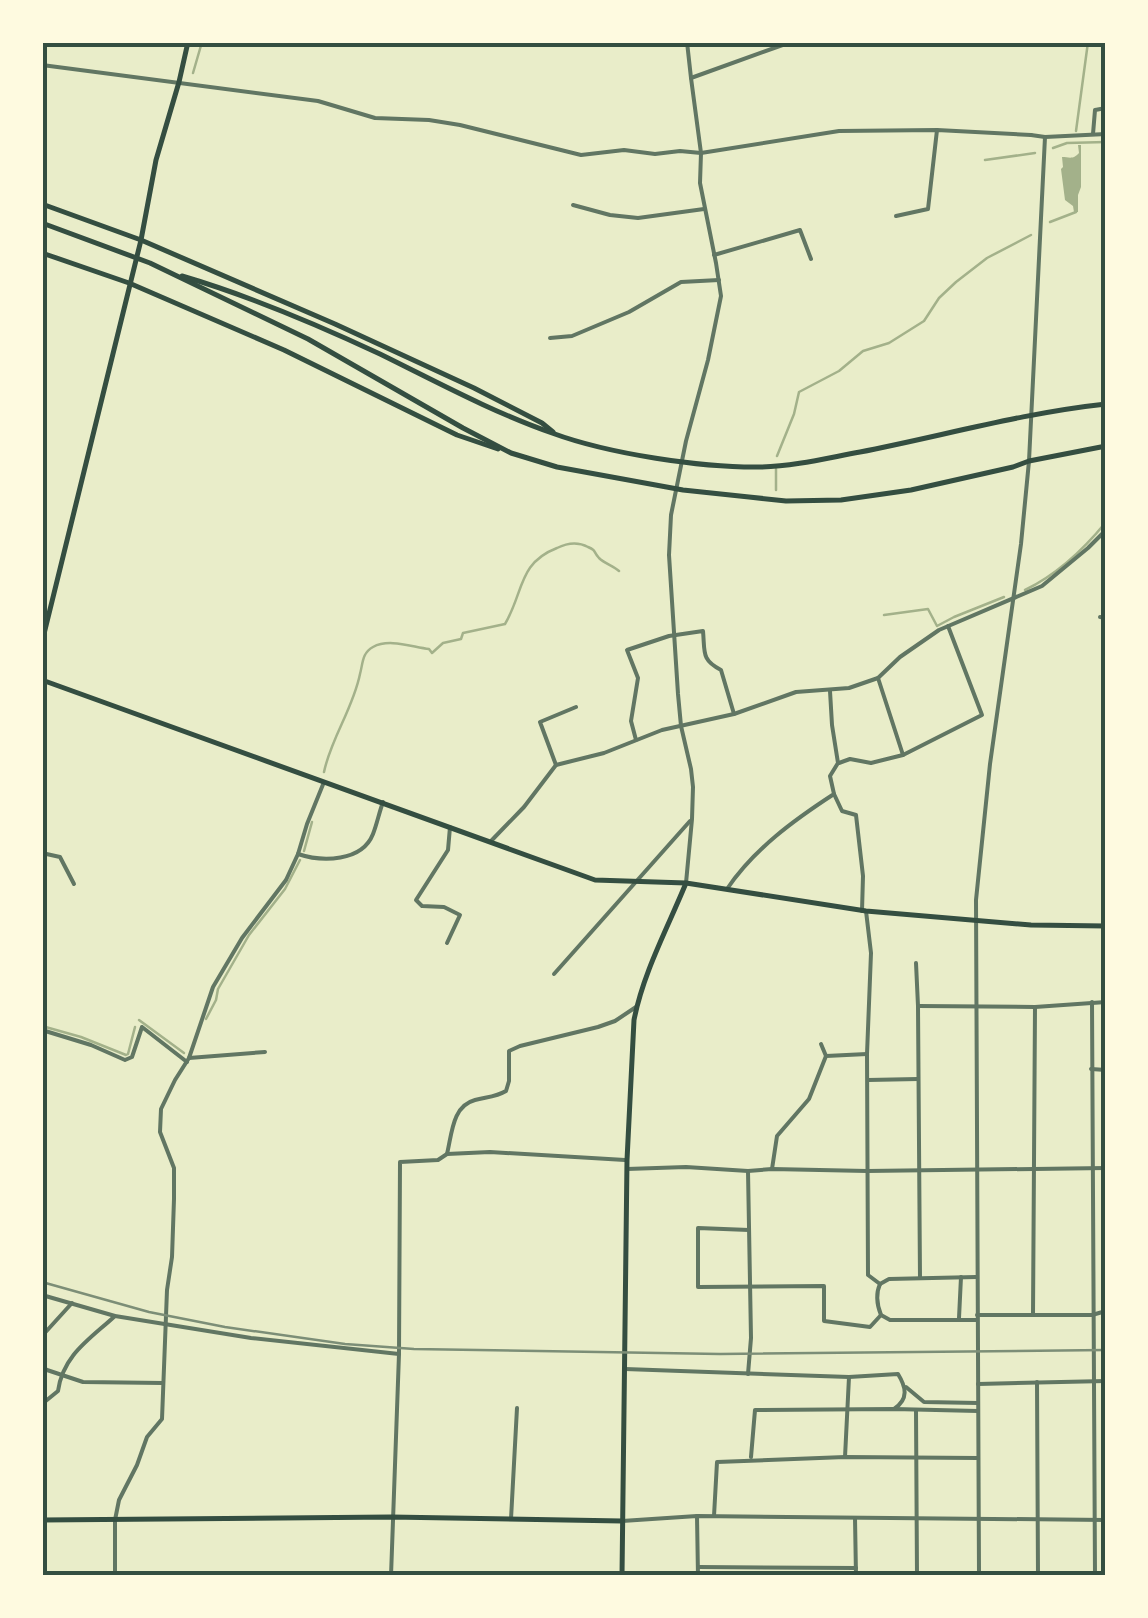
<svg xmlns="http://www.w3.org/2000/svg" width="1148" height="1618" font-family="Rubik,sans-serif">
<rect width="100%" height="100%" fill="#e9edc9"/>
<path fill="#a3b18a" d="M1078,145H1081V187L1078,195V212H1074L1073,206L1065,200L1061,169L1063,167L1062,157C1069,157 1073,160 1079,153Z"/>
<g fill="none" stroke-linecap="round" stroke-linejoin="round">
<g stroke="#a3b18a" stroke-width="2.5">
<polyline points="193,73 202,42"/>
<polyline points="1076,131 1088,42"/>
<polyline points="1053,148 1067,143 1106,142"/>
<polyline points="985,160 1035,153"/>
<polyline points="1050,222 1076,212"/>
<polyline points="777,456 794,414 799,392 839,371 863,351 889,343 924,321 939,298 956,282 987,258 1031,235"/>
<polyline points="776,469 776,490"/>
<path d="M1025,590C1056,575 1084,549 1106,522"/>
<polyline points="884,615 928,609 937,626 954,617 1004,597"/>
<path d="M324,772C331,738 353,709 360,674C363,663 362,653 373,647C389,638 412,647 429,649L432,653L443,643L461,639L463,633L505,624C524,592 518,563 557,548C567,543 577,541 588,547C597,551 592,550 599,558C604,563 613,566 619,571"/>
<polyline points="304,851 312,822"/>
<polyline points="206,1019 216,1000 218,989 249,935 285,889 300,860"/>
<polyline points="139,1020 184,1053"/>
<polyline points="42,1026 81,1037 126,1055 128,1054 135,1027"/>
</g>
<g stroke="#617663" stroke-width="4">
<polyline points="42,65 318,101 375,118 429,120 460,125 581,155 624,150 655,154 680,151 701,153 839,131 937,130 1031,135"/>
<polyline points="1093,134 1095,110 1106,108"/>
<polyline points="573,205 610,215 638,218 704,209"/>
<polyline points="896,216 928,209 937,130"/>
<polyline points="714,255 800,230 811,259"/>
<polyline points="550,338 572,336 629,312 681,282 719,280"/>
<polyline points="1100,617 1106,618"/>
<polyline points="878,678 903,755 982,715 948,626"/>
<path d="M636,740L631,721L638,678L627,650L669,636L703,631C705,652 701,660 721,670L734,714"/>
<polyline points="839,763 850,759 871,763 903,755"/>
<polyline points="556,765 540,722 576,707"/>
<polyline points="834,794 842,811 856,815 863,876 862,911"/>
<polyline points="492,840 524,807 556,765 604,753 662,730 734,714 796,692 849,688 878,678 900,657 939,630 1042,586 1088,548 1106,530"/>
<polyline points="42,853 60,857 74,884"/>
<path d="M298,854C322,862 362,862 373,834C377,824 379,813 383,802"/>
<polyline points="686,883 692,819 693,787 691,769 681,726 678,694 669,555 671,515 686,441 708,360 721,296 716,263 700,183 701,153 691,78 791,42"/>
<path d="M727,889C754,849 794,820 834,794L830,776L838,763L832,725L830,691"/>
<polyline points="866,911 871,953 867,1054 868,1275 880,1284"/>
<polyline points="447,943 460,915 444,907 422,906 416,900 448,850 450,827"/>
<polyline points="916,963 918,1006 920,1278"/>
<polyline points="554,974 690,821"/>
<polyline points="1092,1002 1095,1576"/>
<polyline points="918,1006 1035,1007 1106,1002"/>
<polyline points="42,1030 91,1045 125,1060 132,1057 142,1027 187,1062"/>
<polyline points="821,1044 826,1056"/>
<polyline points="189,1058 265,1052"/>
<polyline points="1091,1069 1106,1070"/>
<polyline points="868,1080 918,1079"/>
<path d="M447,1154C452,1134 452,1106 475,1100C486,1097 496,1097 506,1091L509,1081V1051L520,1046L598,1027L615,1021L636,1007"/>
<polyline points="772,1169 777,1136 809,1099 826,1056 867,1054"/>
<polyline points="748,1171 751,1338 748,1374"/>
<polyline points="749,1230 698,1228 698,1287 824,1286 824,1321 870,1327 881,1315"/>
<path d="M880,1284C875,1295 877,1305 881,1315L890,1320H977"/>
<polyline points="880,1284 889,1279 976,1277"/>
<polyline points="42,1295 115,1316 251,1338 399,1354"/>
<polyline points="977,1315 1092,1315 1106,1311"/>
<polyline points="1033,1315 1035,1007"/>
<polyline points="959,1318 961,1277"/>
<polyline points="42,1336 72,1303"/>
<polyline points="42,1366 47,1370 83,1382 163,1383"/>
<path d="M625,1369L849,1377L898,1374C906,1387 909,1399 894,1409"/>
<polyline points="1037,1382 1038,1576"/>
<polyline points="978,1384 1106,1381"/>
<polyline points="906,1387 924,1402 978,1403"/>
<path d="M42,1404L58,1391C63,1355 90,1339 115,1316"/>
<polyline points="916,1410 917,1576"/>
<polyline points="751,1457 755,1410 894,1409 978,1411"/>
<polyline points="845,1457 849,1377"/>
<polyline points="697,1516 698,1576"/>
<polyline points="714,1516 717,1462 845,1457 978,1458"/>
<polyline points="855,1518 856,1576"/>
<polyline points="511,1519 517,1408"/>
<polyline points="698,1567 856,1568"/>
<polyline points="115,1576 115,1520 119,1500 137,1465 147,1437 162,1419 167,1290 172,1257 174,1199 174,1168 160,1132 161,1109 175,1080 189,1058 213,987 242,938 286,880 298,854 307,824 324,782"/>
<polyline points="391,1576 399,1354 400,1162 438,1160 447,1154 490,1152 625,1160"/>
</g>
<g stroke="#617663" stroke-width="4">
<polyline points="687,42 691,78"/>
<polyline points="1031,135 1045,137 1106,134"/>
<polyline points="627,1169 686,1167 748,1171 772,1169 867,1171 1106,1168"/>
<polyline points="622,1521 697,1516 1106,1520"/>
<polyline points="979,1576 976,900 990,764 1021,544 1029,461 1045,137"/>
</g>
<g stroke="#344e41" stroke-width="5">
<polyline points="42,642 141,240 156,160 179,82 188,42"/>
<polyline points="42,680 595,880 686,883 866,911 1031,925 1106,926"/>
<path d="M622,1576L627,1160L634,1020C643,973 668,927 686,883"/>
</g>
<polyline stroke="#344e41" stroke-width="5" points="42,1520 391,1517 622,1521"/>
<g stroke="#344e41" stroke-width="5">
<polyline points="42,204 141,240 335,324 474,388 542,423 553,432"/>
<polyline points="42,223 150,263 308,339 463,428 511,453 557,467 683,490 749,497 786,501 841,500 911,490 1013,467 1029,461 1106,446"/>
<polyline points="42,253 129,283 284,350 457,435 498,449"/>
<path d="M182,276C250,296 316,324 380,354C437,382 492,412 552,433C609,454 702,468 762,467C795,466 827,458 860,452C942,436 1022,413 1106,404"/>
</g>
<polyline stroke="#7c8e77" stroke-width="2.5" points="42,1282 149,1312 225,1327 345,1344 414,1349 720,1354 1106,1350"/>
</g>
<rect width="1148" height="1618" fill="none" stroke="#fefae0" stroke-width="90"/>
<rect x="45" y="45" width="1058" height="1528" fill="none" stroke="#344e41" stroke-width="4"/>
</svg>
